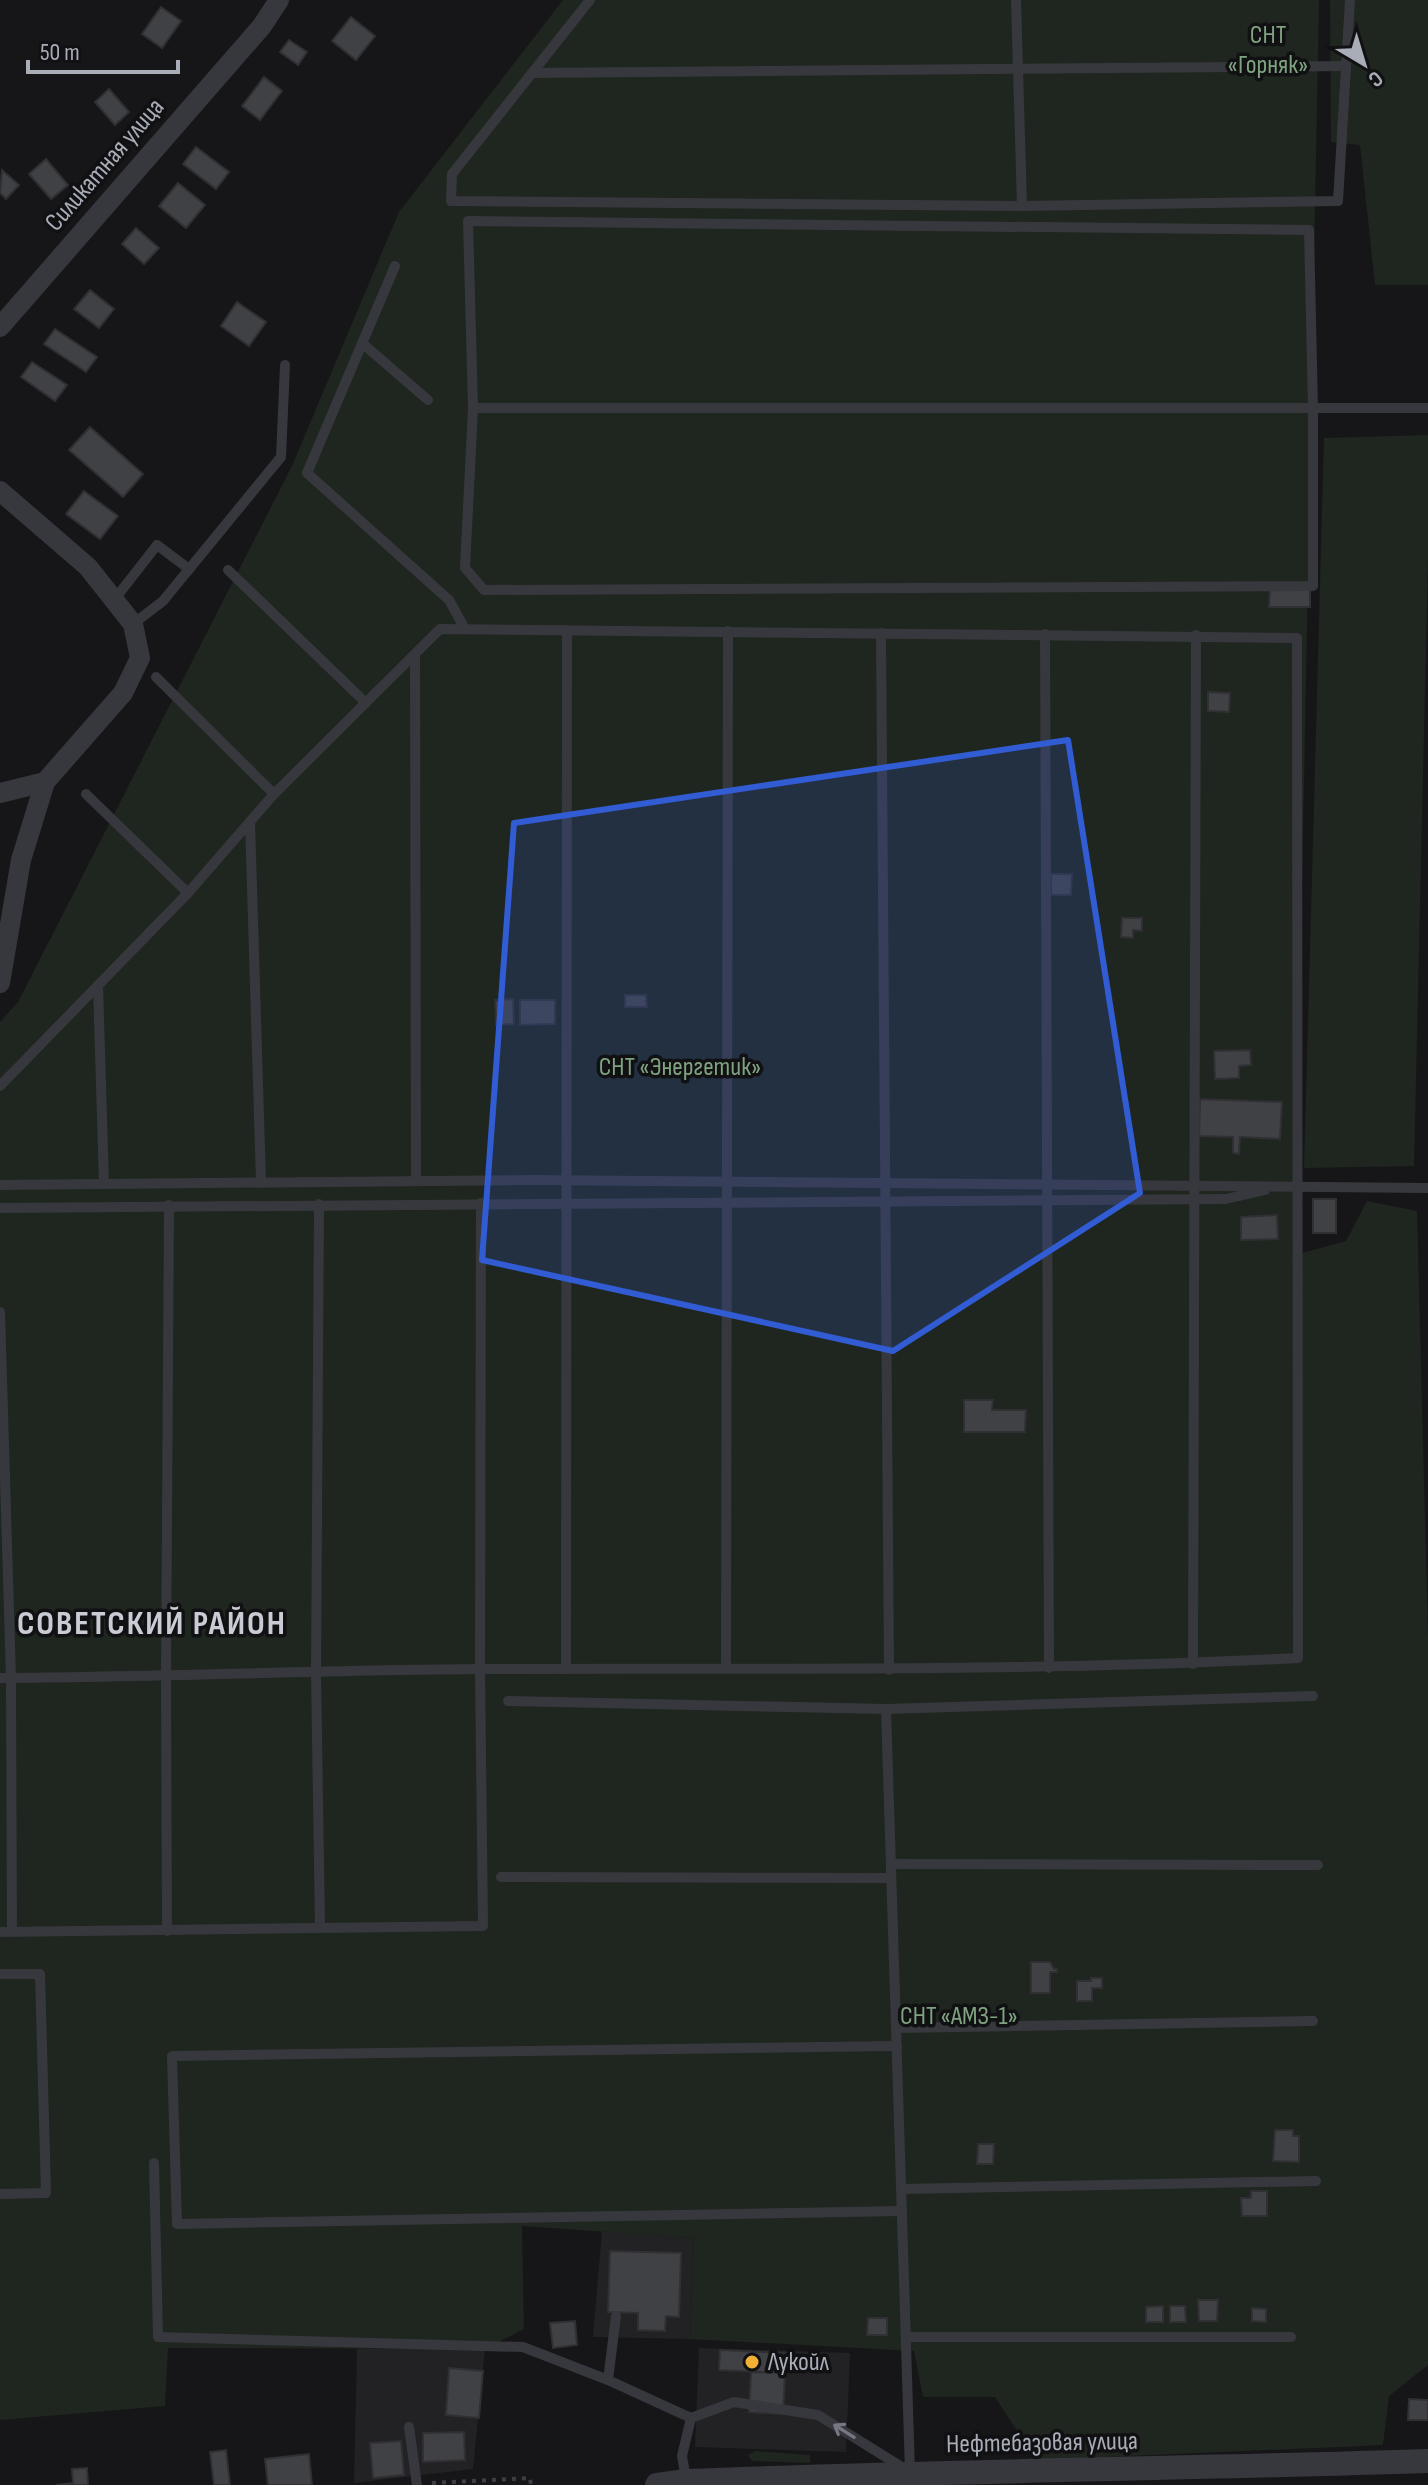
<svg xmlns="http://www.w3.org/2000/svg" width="1428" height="2485" font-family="'Sofia Sans Condensed',sans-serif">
<rect width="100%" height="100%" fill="#161618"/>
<g fill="#222225">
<polygon points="602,2231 694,2238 690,2339 593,2337"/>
<polygon points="699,2348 850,2353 846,2452 695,2447"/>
<polygon points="357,2349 485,2349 473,2469 354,2483"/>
</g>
<g fill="#1e261f">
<polygon points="563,0 1319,0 1295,1255 1346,1241 1367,1201 1417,1211 1428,1635 1428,2365 1389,2396 1383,2445 1036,2460 995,2397 923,2397 914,2351 690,2339 694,2238 522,2226 524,2329 485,2349 168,2348 165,2406 0,2420 0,1022 18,1002 292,466 399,212"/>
<polygon points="1330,0 1428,0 1428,285 1375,285 1360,145 1331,142"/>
<polygon points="1428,435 1428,559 1414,1166 1304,1168 1324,438"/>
<polygon points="755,2451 810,2455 810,2463 752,2461 748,2455"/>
</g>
<g fill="#404145" stroke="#303034" stroke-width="2">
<polygon points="161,7 181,21 162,48 142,34"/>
<polygon points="351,17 375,36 356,60 332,41"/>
<polygon points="289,40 307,52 298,65 280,52"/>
<polygon points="264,77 282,91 260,120 242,106"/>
<polygon points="109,89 129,112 115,125 95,102"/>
<polygon points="196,147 229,172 216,189 183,164"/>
<polygon points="46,159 68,185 51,199 29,174"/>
<polygon points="2,170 19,185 6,199 0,193"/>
<polygon points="178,183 205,205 186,228 159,206"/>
<polygon points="136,228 159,248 144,264 122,244"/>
<polygon points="90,290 114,309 99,328 74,309"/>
<polygon points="237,302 266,322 249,346 221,326"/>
<polygon points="55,329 97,357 86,372 44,344"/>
<polygon points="32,362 67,385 55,401 21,377"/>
<polygon points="90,427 143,474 123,497 69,450"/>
<polygon points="84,491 118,516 100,539 66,514"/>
<polygon points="1270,588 1310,588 1310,607 1269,607"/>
<polygon points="1208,692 1230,693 1229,712 1208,711"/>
<polygon points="1051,874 1072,874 1071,895 1051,895"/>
<polygon points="1122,918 1142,918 1142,931 1133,930 1133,938 1121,937"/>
<polygon points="625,995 646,995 647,1007 625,1007"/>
<polygon points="513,999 514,1024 496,1025 495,1000"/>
<polygon points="520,1000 555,1000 555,1024 520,1025"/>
<polygon points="1250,1050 1251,1065 1239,1066 1239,1078 1215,1079 1214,1051"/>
<polygon points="1200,1099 1282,1102 1280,1139 1240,1137 1239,1154 1233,1153 1233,1137 1199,1136"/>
<rect x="1313" y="1199" width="23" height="34"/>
<polygon points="1277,1215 1278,1239 1241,1240 1241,1217"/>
<polygon points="964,1400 993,1400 992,1410 1026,1410 1025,1432 964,1432"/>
<polygon points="1031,1962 1050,1962 1054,1969 1057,1969 1057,1972 1050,1972 1050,1993 1031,1993"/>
<polygon points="1091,1978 1102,1978 1102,1988 1092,1988 1092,2001 1077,2001 1077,1981 1091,1981"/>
<polygon points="1275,2130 1293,2130 1293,2136 1299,2136 1299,2162 1273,2161"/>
<polygon points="978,2144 994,2144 993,2164 977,2164"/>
<polygon points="1251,2191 1267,2191 1267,2216 1242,2216 1241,2198 1251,2198"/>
<polygon points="610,2251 681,2253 679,2317 666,2316 665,2331 638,2330 638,2313 608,2312"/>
<polygon points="1198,2300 1218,2300 1217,2321 1199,2321"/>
<polygon points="1163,2306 1163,2322 1146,2322 1146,2307"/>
<polygon points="1170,2306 1185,2306 1186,2322 1170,2322"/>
<polygon points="1252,2308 1266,2309 1266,2322 1252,2321"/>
<polygon points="868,2318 887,2318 887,2335 867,2335"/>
<polygon points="575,2321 577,2345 553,2348 550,2323"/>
<polygon points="720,2350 786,2353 785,2373 719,2370"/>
<polygon points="449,2368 483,2371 479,2418 446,2415"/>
<polygon points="751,2372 785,2373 783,2414 749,2412"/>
<polygon points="1409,2399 1428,2400 1428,2420 1408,2420"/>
<polygon points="464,2432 465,2460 423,2462 423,2433"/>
<polygon points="401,2441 404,2475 373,2478 370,2443"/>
<polygon points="226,2450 230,2485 214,2485 210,2452"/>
<polygon points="309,2454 312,2485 268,2485 265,2459"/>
<polygon points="87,2468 88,2485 56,2485 73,2483 72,2469"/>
</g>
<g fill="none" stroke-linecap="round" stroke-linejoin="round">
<polyline stroke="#3d3f44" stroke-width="4" stroke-dasharray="4 6" stroke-linecap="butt" points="432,2483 530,2478 531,2485"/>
<g stroke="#37383d" stroke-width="10">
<polyline points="590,0 452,174 451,201 1022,206 1338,201 1350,0"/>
<polyline points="1016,0 1022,206"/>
<polyline points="532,73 1346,66"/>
<polygon points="468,221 1309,230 1313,409 1313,586 484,590 465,568 473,408"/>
<polyline points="395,266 307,473 449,600 465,629"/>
<polyline points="362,343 428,400"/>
<polyline points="473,408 1428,408"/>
<polyline points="228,570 366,703"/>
<polyline points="114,600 157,545 189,569"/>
<polyline points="133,624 163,601 281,457 285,365"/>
<polyline points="881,633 889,1670"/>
<polyline points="1045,634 1049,1668"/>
<polyline points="415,654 416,1181"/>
<polyline points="156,677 274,794"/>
<polyline points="86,794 188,893"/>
<polyline points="250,822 261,1182"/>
<polyline points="98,985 104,1184"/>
<path d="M0,1086L188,893L274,794L440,629L1297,638L1298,1658C1027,1672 755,1668 483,1669C322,1670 161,1677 0,1678"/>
<polyline points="0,1185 535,1180 1428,1188"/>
<polyline points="319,1204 316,1673 320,1927"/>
<polyline points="0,1208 1226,1199 1265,1190"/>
<polyline points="0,1312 11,1678 12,1932"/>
<polyline points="1193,1664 1196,635"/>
<polyline points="726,1668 728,631"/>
<polyline points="566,1669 567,630"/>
<polyline points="508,1701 886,1709 1313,1696"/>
<polyline points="886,1709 910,2472"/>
<polyline points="891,1864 1318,1865"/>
<polyline points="501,1877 891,1878"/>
<polyline points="167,1931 166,1677 169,1205"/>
<polyline points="0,1932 483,1926 480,1669 481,1203"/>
<polyline points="0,1974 40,1974 46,2193 0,2194"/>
<polyline points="896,2028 1313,2021"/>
<polyline points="897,2046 172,2056 177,2224 902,2211"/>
<polyline points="154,2163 158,2337 523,2347 608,2380 691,2418"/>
<polyline points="902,2189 1316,2181"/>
<polyline points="906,2337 1291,2337"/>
<polyline points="608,2380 616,2316"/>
<polyline points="409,2427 417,2485"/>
<polyline points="686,2479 682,2456 691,2418 734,2402 818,2415 905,2469"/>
</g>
<g stroke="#37383d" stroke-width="20">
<polyline points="0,327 262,26 279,0"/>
<polyline points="0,491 88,567 133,624 140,658 123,693 45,782 21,860 0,983"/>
<polyline points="0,793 45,782"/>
</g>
<path stroke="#37383d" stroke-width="24" d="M657,2485L686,2481C933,2471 1181,2469 1428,2461"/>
</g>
<defs><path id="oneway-shaft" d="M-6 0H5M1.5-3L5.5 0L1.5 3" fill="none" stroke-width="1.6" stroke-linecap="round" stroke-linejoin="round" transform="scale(2)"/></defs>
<use stroke="#757881" href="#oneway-shaft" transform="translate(844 2431) rotate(-148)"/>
<path fill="#325cd3" fill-opacity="0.2" stroke="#325cd3" stroke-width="6" stroke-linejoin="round" d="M1068,740L1140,1193L893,1351L482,1260L514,823Z"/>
<circle fill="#f2b134" stroke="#111113" stroke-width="3" cx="752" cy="2362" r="8"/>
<g text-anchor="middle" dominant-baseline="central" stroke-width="7" stroke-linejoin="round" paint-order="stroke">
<g font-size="26" fill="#7fa381" stroke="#111113">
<text x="1268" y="35">СНТ<tspan x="1268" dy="30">«Горняк»</tspan></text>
<text x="680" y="1067">СНТ «Энергетик»</text>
<text x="959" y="2016">СНТ «АМЗ-1»</text>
</g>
<g font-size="26" fill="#a8adb8" stroke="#111113">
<text transform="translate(105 165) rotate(-49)">Силикатная улица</text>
<text transform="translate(1042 2443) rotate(-1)">Нефтебазовая улица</text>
</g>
<g font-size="26" fill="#a8adb8" stroke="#111113" text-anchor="start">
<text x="768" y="2362">Лукойл</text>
</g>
<g font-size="34" font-weight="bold" letter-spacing="2" fill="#c9ccd4" stroke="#111113">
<text x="152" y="1623">СОВЕТСКИЙ РАЙОН</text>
</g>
</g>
<g transform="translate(1364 64) rotate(142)" stroke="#111113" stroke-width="6" paint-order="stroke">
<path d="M0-6L14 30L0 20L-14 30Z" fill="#a8adb8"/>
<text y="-12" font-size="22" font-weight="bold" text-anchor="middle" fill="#a8adb8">С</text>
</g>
<path d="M28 60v12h150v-12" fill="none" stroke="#a8adb8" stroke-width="4"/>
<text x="40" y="60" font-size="24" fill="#a8adb8" stroke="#111113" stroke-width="6" paint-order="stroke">50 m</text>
</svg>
